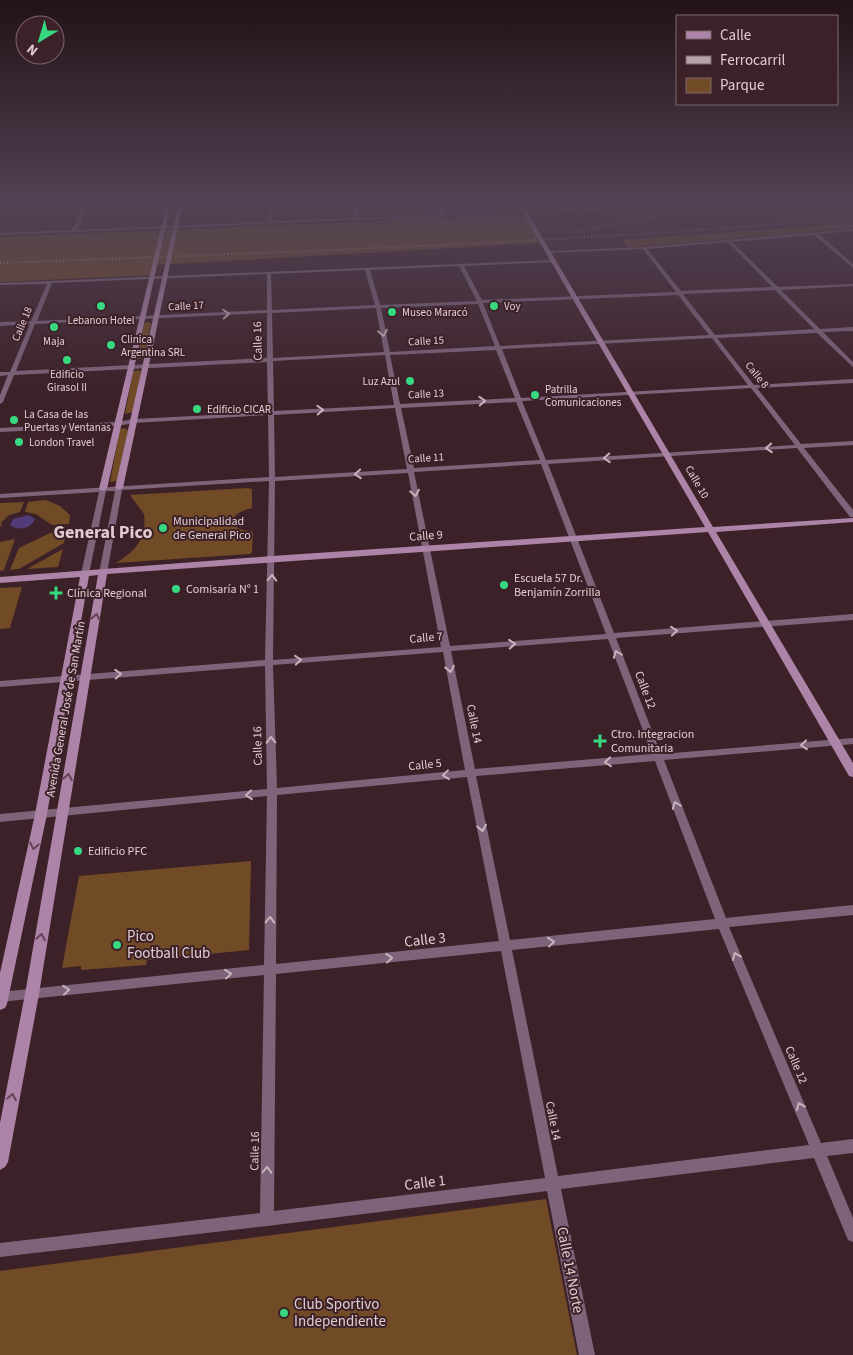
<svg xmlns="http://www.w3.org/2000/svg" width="853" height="1355" font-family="'Source Sans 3',sans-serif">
<rect width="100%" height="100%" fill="#3d2129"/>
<g fill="#714a26">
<polygon points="523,215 540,243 155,265 153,275 0,282 0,237"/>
<polygon points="853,223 853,228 635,247 628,247 622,240"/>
<polygon points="147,322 151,323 144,358 137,359 144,324"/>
<polygon points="137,370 141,371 133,412 125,414 133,372"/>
<polygon points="123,428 128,430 117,481 110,482 120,429"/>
<path d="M248,488L252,489V508C244,510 234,513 232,522L239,529L253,532L252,552L250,554L116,563C136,551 147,538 144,514L130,495Z"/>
<polygon points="46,500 60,506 70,515 69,524 52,525 36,514 25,512 28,502"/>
<polygon points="24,502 20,512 9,515 1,523 2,527 0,526 0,503"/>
<polygon points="67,530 64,543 19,569 10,570 19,548 50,533"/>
<polygon points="15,539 4,570 0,571 0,542"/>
<polygon points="63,549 58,567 27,569"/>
<polygon points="22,587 10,628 0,629 0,588"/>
<polygon points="251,861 249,950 147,960 146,965 81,970 81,966 62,968 79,876"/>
<polygon points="546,1199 577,1355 0,1355 0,1271"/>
</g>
<path fill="#513b79" d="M29,515L35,519C31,529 18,531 10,525L13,519Z"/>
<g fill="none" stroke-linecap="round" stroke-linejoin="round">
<g fill="#7d647b" fill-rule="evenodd">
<polygon points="57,203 55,204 0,206 0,204"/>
<polygon points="84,203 88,203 77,230 269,222 269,203 273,203 273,221 356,218 352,203 356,203 360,218 440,215 436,203 440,203 445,214 719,203 758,203 0,235 0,233 72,230"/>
<path d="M853,229V231L819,234L853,264V268L814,235L732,242L778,287L853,284V286L781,290L820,329L853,327V331L823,332L853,362V367L817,333L717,338L754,385L853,379V383L757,388L801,444L853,441V445L804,448L853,510V517H850L797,448L548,464L614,633L853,614V620L616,638L661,754L853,738V744L664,760L726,918L853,905V915L729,927L821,1143L853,1139V1153L827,1156L853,1218V1242L848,1240L814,1158L561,1189L595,1355H579L547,1191L267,1226L0,1257V1243L260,1213L264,975L0,1002V992L264,965L267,796L0,822V814L267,789L265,666L0,687V681L265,660L269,481L122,490L107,573L103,575L99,573L115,491H106L89,574L85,576L81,574L99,492L0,498V494L269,477L268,415L134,423L117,426L0,432V428L117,422L134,419L268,412L267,362L14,375L3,402L0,404V395L8,375L0,376V372H10L30,324L0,326V322L31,321L47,284L0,285V283L552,260L554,261V262L464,266L482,300L676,292L643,249L548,253L546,252L548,251L644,247ZM728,242L772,287L681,291L647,249ZM459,266L477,301L380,305L370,270ZM365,270L375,305L272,310L271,274ZM267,274V310L37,321L52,283ZM775,290L814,329L715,335L683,294ZM678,295L709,335L500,346L483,303ZM478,304L495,346L390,352L381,308ZM376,308L384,352L273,358L272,313ZM267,313V358L16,371L35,324ZM712,338L748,385L521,398L502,349ZM496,350L515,398L400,404L390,355ZM385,355L394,405L274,411L273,361ZM751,388L795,445L546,460L522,401ZM516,402L540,460L414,468L401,408ZM395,408L407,469L275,477L274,415ZM541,464L606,634L450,646L414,472ZM408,473L441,647L273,660L275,481ZM608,639L652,754L475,769L451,651ZM443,652L465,770L277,788L273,665ZM655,761L715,919L510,940L476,776ZM467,777L499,941L276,964L277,795ZM719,929L809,1145L558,1176L512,950ZM501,951L545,1178L274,1211L276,974Z"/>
</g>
<g fill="#ac84a8" fill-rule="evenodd">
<polygon points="167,203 171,203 107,489 103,491 99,489"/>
<polygon points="179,203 183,203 123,488 119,490 115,488"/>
<polygon points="517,203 522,203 713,527 853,518 853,522 716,532 853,763 853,777 849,776 708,532 107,574 39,994 8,1162 5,1167 0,1170 0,1123 25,994 98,575 89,576 47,814 7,1004 5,1008 0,1010 0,973 35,814 80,577 0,583 0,577 272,556 705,527"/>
</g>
<g stroke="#b7a2a7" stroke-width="2" stroke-dasharray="1 2.5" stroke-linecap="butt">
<polyline points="575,232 665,215"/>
<path d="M0,263C284,252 569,243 853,218"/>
</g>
</g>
<defs><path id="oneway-chevron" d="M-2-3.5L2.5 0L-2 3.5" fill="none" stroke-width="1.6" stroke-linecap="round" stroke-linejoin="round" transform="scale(1.25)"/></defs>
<g stroke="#c7b3bc">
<use href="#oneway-chevron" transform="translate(226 314) rotate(-3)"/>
<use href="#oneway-chevron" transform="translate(383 333) rotate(79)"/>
<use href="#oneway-chevron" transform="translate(482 401) rotate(-3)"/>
<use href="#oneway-chevron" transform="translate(320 410) rotate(-3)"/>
<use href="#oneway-chevron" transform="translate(769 448) rotate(176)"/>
<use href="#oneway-chevron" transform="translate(607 458) rotate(176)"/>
<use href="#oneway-chevron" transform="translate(358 474) rotate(176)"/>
<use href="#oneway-chevron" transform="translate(415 493) rotate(79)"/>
<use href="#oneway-chevron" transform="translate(272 578) rotate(-88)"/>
<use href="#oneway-chevron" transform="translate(674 631) rotate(-4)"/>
<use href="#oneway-chevron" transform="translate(512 644) rotate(-5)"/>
<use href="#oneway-chevron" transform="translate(617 654) rotate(-111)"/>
<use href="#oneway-chevron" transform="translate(298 660) rotate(-5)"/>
<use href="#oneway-chevron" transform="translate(450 669) rotate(79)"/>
<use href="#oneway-chevron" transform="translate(118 674) rotate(-4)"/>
<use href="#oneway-chevron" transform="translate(271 740) rotate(-91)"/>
<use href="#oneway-chevron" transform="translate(804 745) rotate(175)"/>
<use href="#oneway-chevron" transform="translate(608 762) rotate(175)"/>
<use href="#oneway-chevron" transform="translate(446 775) rotate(174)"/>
<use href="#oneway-chevron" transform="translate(249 795) rotate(175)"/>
<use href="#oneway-chevron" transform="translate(676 805) rotate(-111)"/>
<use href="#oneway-chevron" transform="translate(482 828) rotate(79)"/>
<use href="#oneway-chevron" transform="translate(270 920) rotate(-89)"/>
<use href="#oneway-chevron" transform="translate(551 942) rotate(-6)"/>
<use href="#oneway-chevron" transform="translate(736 956) rotate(-113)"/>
<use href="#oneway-chevron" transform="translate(389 958) rotate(-6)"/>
<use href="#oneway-chevron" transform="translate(228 974) rotate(-6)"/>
<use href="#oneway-chevron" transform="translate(66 990) rotate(-6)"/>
<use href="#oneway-chevron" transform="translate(800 1106) rotate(-113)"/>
<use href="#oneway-chevron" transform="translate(267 1170) rotate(-89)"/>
</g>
<g stroke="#644455">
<use href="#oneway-chevron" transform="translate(96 617) rotate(-81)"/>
<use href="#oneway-chevron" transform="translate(68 777) rotate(-80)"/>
<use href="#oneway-chevron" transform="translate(34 846) rotate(102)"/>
<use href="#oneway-chevron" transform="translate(41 937) rotate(-81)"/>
<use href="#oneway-chevron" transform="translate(12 1097) rotate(-79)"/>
</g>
<linearGradient id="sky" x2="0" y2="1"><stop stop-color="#221217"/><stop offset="0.52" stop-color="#514354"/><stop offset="1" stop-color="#514354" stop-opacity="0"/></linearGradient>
<rect width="853" height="393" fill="url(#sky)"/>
<g fill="#37d880" stroke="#3d2129" stroke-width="2">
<circle cx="101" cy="306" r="5"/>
<circle cx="494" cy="306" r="5"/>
<circle cx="392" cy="312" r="5"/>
<circle cx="54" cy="327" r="5"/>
<circle cx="111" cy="345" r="5"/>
<circle cx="67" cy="360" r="5"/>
<circle cx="410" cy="381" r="5"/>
<circle cx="535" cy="395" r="5"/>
<circle cx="197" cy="409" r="5"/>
<circle cx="14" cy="420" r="5"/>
<circle cx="19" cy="442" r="5"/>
<circle cx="163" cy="528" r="5"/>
<circle cx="504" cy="585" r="5"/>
<circle cx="176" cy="589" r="5"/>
<path d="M53.5 585.5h5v5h5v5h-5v5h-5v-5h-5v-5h5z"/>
<path d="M597.5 733.5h5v5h5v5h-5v5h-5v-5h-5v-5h5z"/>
<circle cx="78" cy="851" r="5"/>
<circle cx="117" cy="945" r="5"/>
<circle cx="284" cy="1313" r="5"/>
</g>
<g text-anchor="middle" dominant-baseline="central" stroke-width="4" stroke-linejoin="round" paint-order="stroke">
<g font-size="11" fill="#e0cdd1" stroke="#3d2129">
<text transform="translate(186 306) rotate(-3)">Calle 17</text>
<text transform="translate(22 324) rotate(-67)">Calle 18</text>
<text transform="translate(426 341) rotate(-3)">Calle 15</text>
<text transform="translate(757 375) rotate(51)">Calle 8</text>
<text transform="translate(426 394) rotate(-3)">Calle 13</text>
<text transform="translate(426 458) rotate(-4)">Calle 11</text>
<text transform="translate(697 482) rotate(60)">Calle 10</text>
</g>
<g font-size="11" fill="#e0cdd1" stroke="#3d2129" text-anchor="start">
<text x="504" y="306">Voy</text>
<text x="402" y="312">Museo Maracó</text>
<text x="101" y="320" text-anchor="middle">Lebanon Hotel</text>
<text x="121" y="339">Clinica<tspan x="121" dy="13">Argentina SRL</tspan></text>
<text x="54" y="341" text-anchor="middle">Maja</text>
<text x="67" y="374" text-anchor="middle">Edificio<tspan x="67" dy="13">Girasol II</tspan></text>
<text x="400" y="381" text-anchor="end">Luz Azul</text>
<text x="545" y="389">Patrilla<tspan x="545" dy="13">Comunicaciones</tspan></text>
<text x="207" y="409">Edificio CICAR</text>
<text x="24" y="414">La Casa de las<tspan x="24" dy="13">Puertas y Ventanas</tspan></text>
<text x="29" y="442">London Travel</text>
</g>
<g font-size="12" fill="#e0cdd1" stroke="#3d2129">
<text transform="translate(258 341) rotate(-91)">Calle 16</text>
<text transform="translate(426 536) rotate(-4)">Calle 9</text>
<text transform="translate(426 638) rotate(-5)">Calle 7</text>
<text transform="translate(645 690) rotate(69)">Calle 12</text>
<text transform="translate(66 709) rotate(-80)">Avenida General José de San Martín</text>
<text transform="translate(474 724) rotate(79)">Calle 14</text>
<text transform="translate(258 746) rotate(-91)">Calle 16</text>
<text transform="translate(425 765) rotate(-6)">Calle 5</text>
<text transform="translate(796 1065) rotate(67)">Calle 12</text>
<text transform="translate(553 1121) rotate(79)">Calle 14</text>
<text transform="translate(255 1151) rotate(-89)">Calle 16</text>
</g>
<g font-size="12" fill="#e0cdd1" stroke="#3d2129" text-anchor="start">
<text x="173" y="521">Municipalidad<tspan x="173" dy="14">de General Pico</tspan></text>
<text x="514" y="578">Escuela 57 Dr.<tspan x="514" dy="14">Benjamín Zorrilla</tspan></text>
<text x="186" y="589">Comisaría N° 1</text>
<text x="67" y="593">Clínica Regional</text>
<text x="611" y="734">Ctro. Integracion<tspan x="611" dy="14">Comunitaria</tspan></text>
<text x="88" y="851">Edificio PFC</text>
</g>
<g font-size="15" fill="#e0cdd1" stroke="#3d2129" text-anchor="start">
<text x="127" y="936">Pico<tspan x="127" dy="17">Football Club</tspan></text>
<text x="294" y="1304">Club Sportivo<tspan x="294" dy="17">Independiente</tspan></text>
</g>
<g font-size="15" fill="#e0cdd1" stroke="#3d2129">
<text transform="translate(425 940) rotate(-6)">Calle 3</text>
<text transform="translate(425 1183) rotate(-7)">Calle 1</text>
<text transform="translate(570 1270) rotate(79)">Calle 14 Norte</text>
</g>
<g font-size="18" font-weight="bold" fill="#e0cdd1" stroke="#3d2129">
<text x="103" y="532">General Pico</text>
</g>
</g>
<rect x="676" y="15" width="162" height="90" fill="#3d2129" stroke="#7e666c"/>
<rect x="686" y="31" width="25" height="8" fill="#ac84a8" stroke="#7e666c"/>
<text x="720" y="40" font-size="15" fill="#e0cdd1">Calle</text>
<rect x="686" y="56" width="25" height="8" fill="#b7a2a7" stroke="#7e666c"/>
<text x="720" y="65" font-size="15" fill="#e0cdd1">Ferrocarril</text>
<rect x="686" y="78" width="25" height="15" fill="#714a26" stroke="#7e666c"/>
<text x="720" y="90" font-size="15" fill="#e0cdd1">Parque</text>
<g transform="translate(40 40) rotate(218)"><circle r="24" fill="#3d2129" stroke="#7e666c"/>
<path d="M0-4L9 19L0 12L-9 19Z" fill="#37d880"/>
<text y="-8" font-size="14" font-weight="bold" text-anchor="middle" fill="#e0cdd1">N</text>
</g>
</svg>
